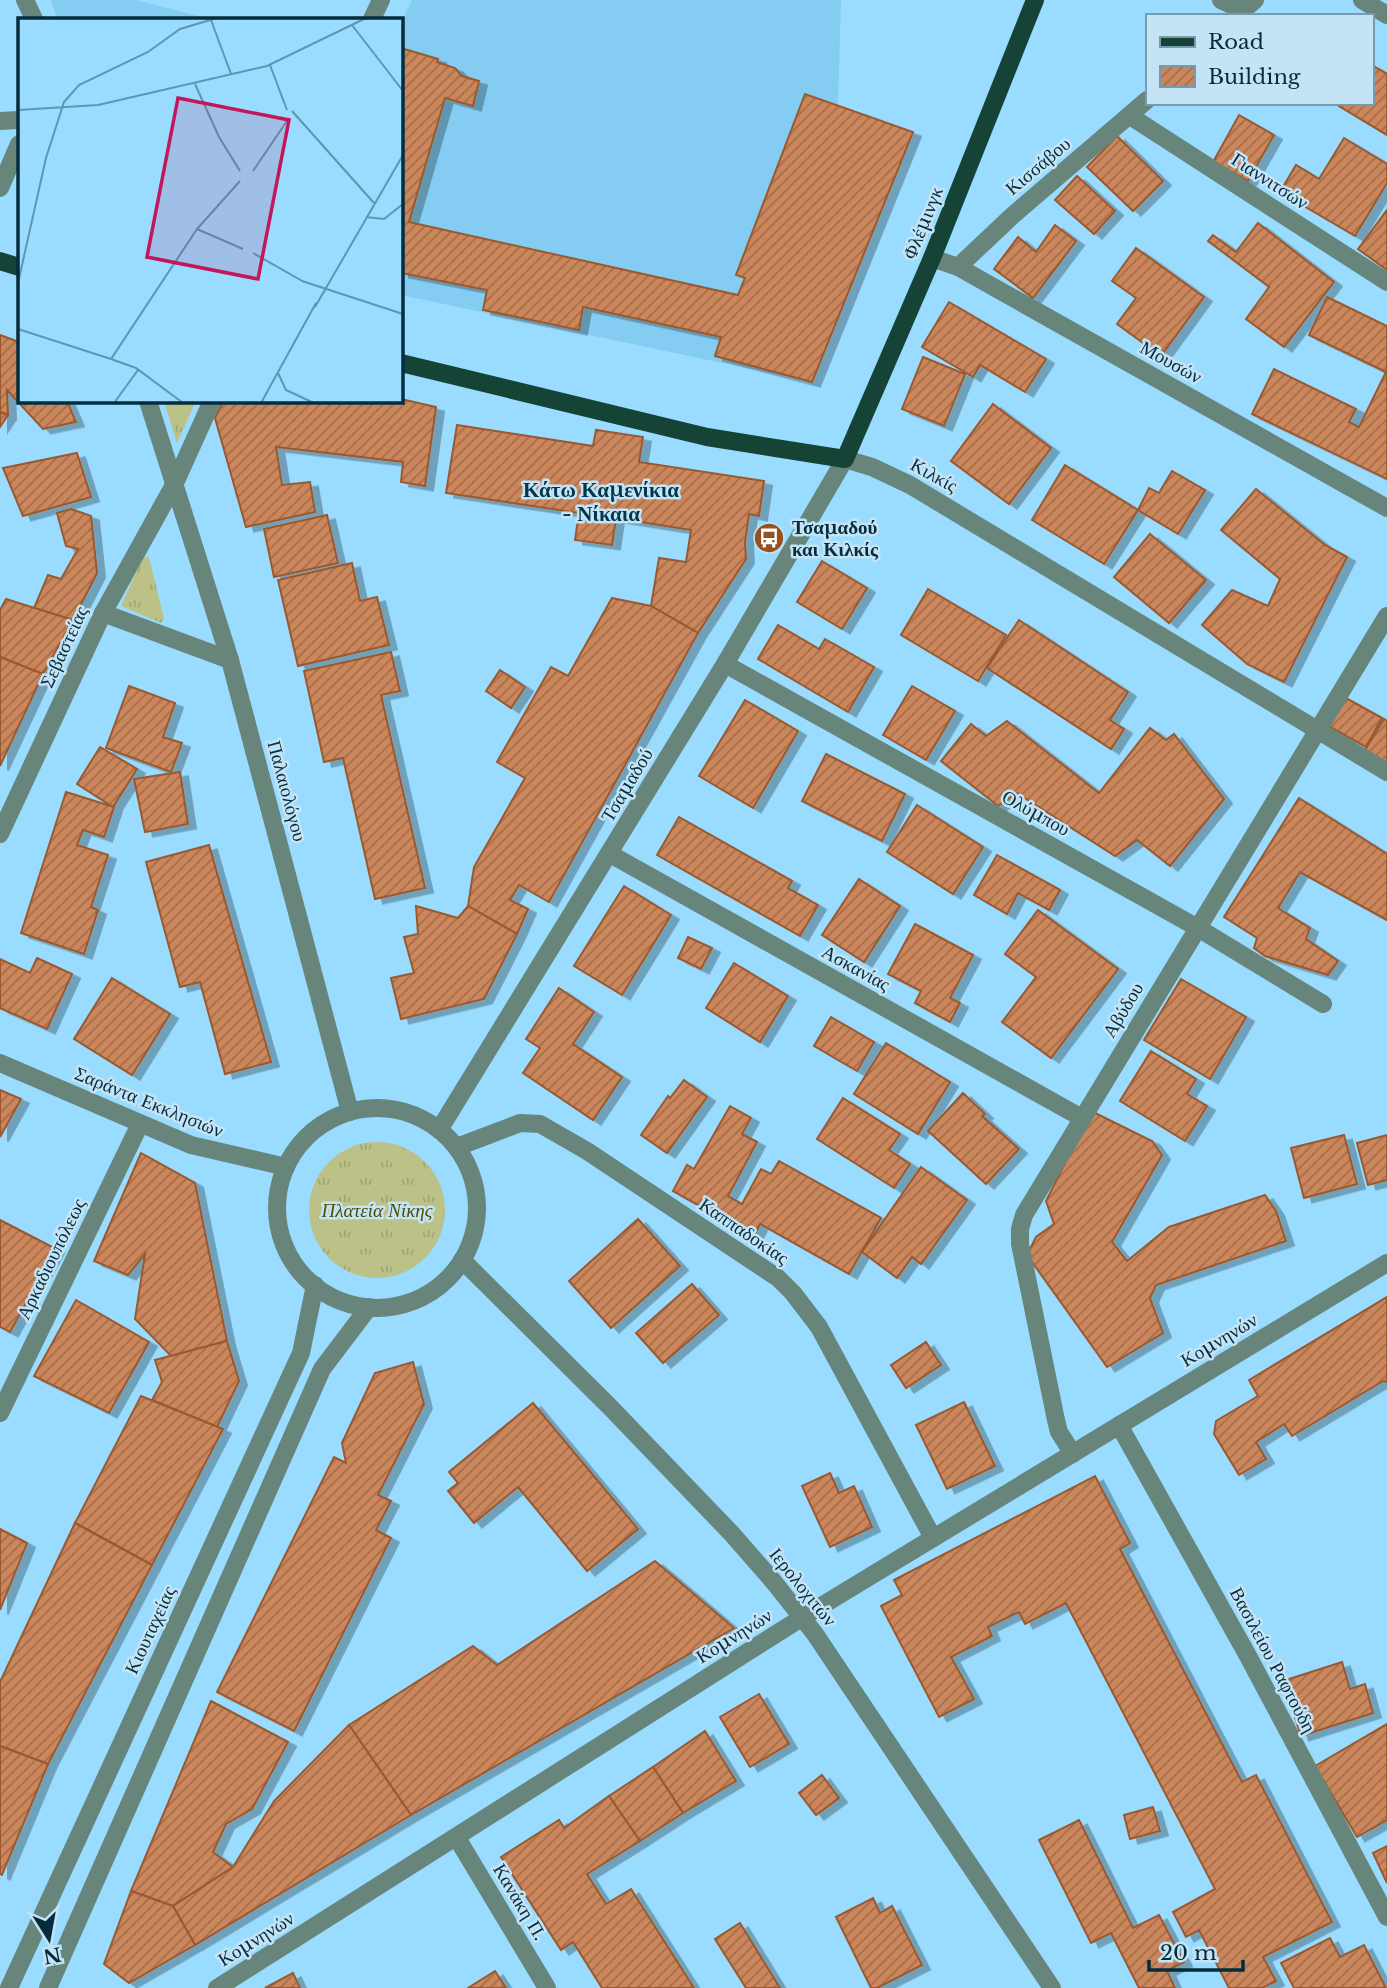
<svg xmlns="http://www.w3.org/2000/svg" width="1387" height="1988" font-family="'Libre Baskerville',serif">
<defs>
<pattern id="grass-tufts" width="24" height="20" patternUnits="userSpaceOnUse" patternTransform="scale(1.75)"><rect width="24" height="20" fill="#bcc187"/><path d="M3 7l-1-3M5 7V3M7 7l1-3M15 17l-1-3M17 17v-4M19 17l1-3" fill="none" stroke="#a0a675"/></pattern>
<pattern id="building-hatch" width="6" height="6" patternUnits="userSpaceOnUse" patternTransform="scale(1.75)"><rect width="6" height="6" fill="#cc865b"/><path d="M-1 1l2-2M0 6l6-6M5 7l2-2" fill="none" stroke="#a36e4c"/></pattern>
<filter id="shadow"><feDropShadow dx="8" dy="4.5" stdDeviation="0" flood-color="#0004"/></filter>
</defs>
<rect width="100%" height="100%" fill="#99dcff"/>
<g fill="#84ccf1">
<polygon points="51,0 136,0 210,19 57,19"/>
<polygon points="412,0 841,0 838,105 913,132 812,382 401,295 401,23"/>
</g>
<g fill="url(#grass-tufts)">
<polygon points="164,401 196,401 177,443"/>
<polygon points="143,557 149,557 164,619 161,623 121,606"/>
<circle cx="377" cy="1210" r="68"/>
</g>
<g fill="url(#building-hatch)" stroke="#9b592e" stroke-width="2" filter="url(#shadow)">
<polygon points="401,48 438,59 437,62 455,68 462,76 479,81 473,106 445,98 409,222 738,295 745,278 736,275 805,94 913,132 812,382 715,356 721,337 583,307 579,330 483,310 487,290 401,273"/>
<polygon points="1372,65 1387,74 1387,135 1334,103 1371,103"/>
<polygon points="1239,115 1274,135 1248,181 1213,162"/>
<polygon points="1117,136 1163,181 1133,211 1087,167"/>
<polygon points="1344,138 1387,164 1387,183 1355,236 1280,192 1296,165 1319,179"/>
<polygon points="1077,176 1115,211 1094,234 1055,200"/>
<polygon points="1387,210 1387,270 1358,249"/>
<polygon points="1258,223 1334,282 1284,347 1246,319 1269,287 1208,241 1213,235 1236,252"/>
<polygon points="1055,225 1076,241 1033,298 994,269 1018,237 1036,252"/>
<polygon points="1136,248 1204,297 1161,356 1117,324 1136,298 1112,281"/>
<polygon points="1327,297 1387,326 1387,479 1252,414 1274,369 1356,409 1349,422 1359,427 1386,372 1309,335"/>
<polygon points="949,302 1046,359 1025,392 980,365 973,377 922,347"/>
<polygon points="0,335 19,342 19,401 67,401 76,422 43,429 7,390 8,415 0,412"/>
<polygon points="923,357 965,374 944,426 902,409"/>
<polygon points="401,399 436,407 425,486 401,482 403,462 276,447 282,485 310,482 315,512 246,527 215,418 223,401"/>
<polygon points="993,404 1051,448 1009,504 951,461"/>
<polygon points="0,412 8,415 0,427"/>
<polygon points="457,425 593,446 596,430 643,437 639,462 764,481 759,516 749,514 745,542 746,559 698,633 651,606 659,558 686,562 691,530 616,518 612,545 575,540 579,513 446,493"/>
<polygon points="77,453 91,497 23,516 3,468"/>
<polygon points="1065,465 1138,510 1104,564 1032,520"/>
<polygon points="1172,471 1205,490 1178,534 1138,510 1149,488 1159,493"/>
<polygon points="1256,489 1325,545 1347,557 1284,682 1247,664 1202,625 1232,590 1268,606 1280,579 1221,530"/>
<polygon points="71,509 91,516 97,573 73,620 34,608 48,575 61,579 78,549 66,546 57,513"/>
<polygon points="327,515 338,563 274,577 264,529"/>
<polygon points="1150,534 1206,580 1169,623 1114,577"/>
<polygon points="822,561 867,588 842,629 797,602"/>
<polygon points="352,563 360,601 377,597 389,645 298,666 278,580"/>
<polygon points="928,589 1006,635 978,681 901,635"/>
<polygon points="612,598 651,606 698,633 549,902 519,885 510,900 528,909 517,934 468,906 474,867 525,778 497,762 551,667 568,676"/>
<polygon points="6,599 73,620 43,674 0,657 0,610"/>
<polygon points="1019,620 1128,692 1110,720 1124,729 1111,749 987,668"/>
<polygon points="778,625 819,649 825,639 874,667 848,712 758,659"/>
<polygon points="391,652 400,691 381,695 425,888 375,899 343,758 324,762 304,671"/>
<polygon points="0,657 43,674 0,766"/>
<polygon points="500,670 525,687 511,708 486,691"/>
<polygon points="129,686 175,703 163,737 182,743 171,772 106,748"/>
<polygon points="912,686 955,711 926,760 883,735"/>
<polygon points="1344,697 1382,718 1366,747 1328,726"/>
<polygon points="745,700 798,731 753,808 699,776"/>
<polygon points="1384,719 1387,721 1387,764 1365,750"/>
<polygon points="1007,721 1099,793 1150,728 1166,740 1174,734 1224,799 1170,866 1137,840 1115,856 1017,793 998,806 941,761 971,724 986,736"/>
<polygon points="100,747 137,769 113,807 77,784"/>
<polygon points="826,754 905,794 882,841 802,801"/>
<polygon points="180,772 188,824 145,832 134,779"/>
<polygon points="66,792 114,807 104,837 83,830 77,845 108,855 91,907 98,910 84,954 21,933"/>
<polygon points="1299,798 1387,854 1387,920 1300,872 1278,908 1310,928 1306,939 1338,961 1328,975 1265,956 1254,948 1257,938 1224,917"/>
<polygon points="917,805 983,847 953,894 887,852"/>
<polygon points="679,817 792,881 788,888 818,905 800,936 657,855"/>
<polygon points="209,845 271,1062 225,1074 200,982 180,987 146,862"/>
<polygon points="997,855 1060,890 1049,910 1018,893 1007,914 974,895"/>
<polygon points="859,879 900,906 864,962 822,935"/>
<polygon points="624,886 671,915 622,995 574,966"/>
<polygon points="416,906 458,918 468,906 517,934 484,999 401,1019 391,978 414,973 404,937 418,934"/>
<polygon points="1038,910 1118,969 1051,1058 1002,1022 1036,977 1005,954"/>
<polygon points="915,924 973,955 950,998 960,1003 950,1022 915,1003 921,991 888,974"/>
<polygon points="688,937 712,948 701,969 678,958"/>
<polygon points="37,958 72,974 47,1029 0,1008 0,959 30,973"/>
<polygon points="734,963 788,996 760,1042 706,1008"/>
<polygon points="112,978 170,1014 132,1075 74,1039"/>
<polygon points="1181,979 1246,1017 1210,1079 1144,1040"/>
<polygon points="559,988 594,1012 573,1044 622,1077 593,1120 523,1073 540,1048 526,1039"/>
<polygon points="831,1017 874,1042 857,1071 814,1046"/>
<polygon points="886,1043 950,1082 918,1134 854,1094"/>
<polygon points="1151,1051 1196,1079 1187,1094 1207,1106 1185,1141 1120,1101"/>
<polygon points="684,1080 707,1097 667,1153 641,1135 668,1096 670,1098"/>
<polygon points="0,1090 21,1099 0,1137"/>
<polygon points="963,1093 985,1114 982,1116 1019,1149 986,1184 928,1131"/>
<polygon points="843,1098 900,1134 889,1150 910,1164 894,1188 817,1139"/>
<polygon points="730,1106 751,1118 742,1134 757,1142 728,1196 742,1204 761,1169 771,1174 779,1161 881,1218 849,1274 760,1224 754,1236 673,1191 687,1165 694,1169"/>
<polygon points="1091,1111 1152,1141 1162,1155 1112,1242 1127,1261 1169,1227 1265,1195 1276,1211 1286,1241 1156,1285 1150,1298 1163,1333 1107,1367 1027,1255 1036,1237 1054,1224 1046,1201"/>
<polygon points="1344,1135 1357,1184 1304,1198 1291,1148"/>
<polygon points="1387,1135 1387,1180 1368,1185 1357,1143"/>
<polygon points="141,1153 195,1183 227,1341 171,1356 135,1319 145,1254 128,1275 94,1261"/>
<polygon points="921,1167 967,1200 921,1264 912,1257 897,1278 862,1252"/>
<polygon points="638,1219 680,1266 611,1328 569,1281"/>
<polygon points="0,1220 56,1249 10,1332 0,1327"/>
<polygon points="692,1284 719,1315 663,1363 636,1333"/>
<polygon points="1387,1297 1387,1382 1383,1381 1292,1436 1284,1424 1256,1442 1266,1459 1239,1475 1214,1434 1216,1421 1258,1396 1249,1380"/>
<polygon points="76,1300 149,1342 109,1413 34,1376"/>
<polygon points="227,1341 239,1381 217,1427 152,1400 162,1382 155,1360"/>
<polygon points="926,1342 941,1365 906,1388 891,1365"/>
<polygon points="413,1362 424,1404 378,1495 391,1501 376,1530 391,1538 294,1731 217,1692 334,1457 346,1463 342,1443 375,1373"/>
<polygon points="141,1396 223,1429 152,1565 75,1523"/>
<polygon points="964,1402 995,1466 947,1489 916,1425"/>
<polygon points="533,1403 638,1529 587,1571 518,1487 474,1523 448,1491 458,1483 449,1472"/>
<polygon points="830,1473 839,1493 854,1486 872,1527 830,1547 802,1486"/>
<polygon points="1095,1476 1130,1543 1120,1549 1242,1782 1256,1775 1332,1922 1263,1957 1276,1981 1262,1988 1229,1988 1199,1930 1186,1937 1173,1912 1215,1889 1066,1603 1025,1624 1019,1612 988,1627 992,1636 951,1657 974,1699 939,1717 881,1606 902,1595 894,1580"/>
<polygon points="75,1523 152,1565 48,1764 0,1746 0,1682"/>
<polygon points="0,1529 27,1543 0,1610"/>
<polygon points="655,1561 734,1628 411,1815 349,1725 473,1646 497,1665"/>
<polygon points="1342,1662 1350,1689 1365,1684 1373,1713 1301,1736 1283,1681"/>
<polygon points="759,1694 789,1744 750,1767 720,1717"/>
<polygon points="211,1701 288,1742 252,1809 226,1824 213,1852 233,1867 173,1906 131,1891"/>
<polygon points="1387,1724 1387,1820 1357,1837 1315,1766"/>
<polygon points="349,1725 411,1815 195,1945 173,1906 233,1867 274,1801"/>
<polygon points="705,1731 736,1781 683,1813 653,1767"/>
<polygon points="0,1746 48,1764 2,1875 0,1874"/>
<polygon points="653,1767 683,1813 640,1841 609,1796"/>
<polygon points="822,1775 839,1798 816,1815 799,1793"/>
<polygon points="609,1796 640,1841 587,1874 606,1904 631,1889 694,1988 602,1988 573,1942 561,1950 501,1857 559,1820 564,1828"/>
<polygon points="1153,1807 1160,1831 1130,1839 1124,1815"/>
<polygon points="1079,1820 1133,1928 1159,1915 1184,1962 1167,1971 1175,1988 1139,1988 1111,1933 1091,1943 1039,1840"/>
<polygon points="1387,1846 1387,1883 1373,1853"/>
<polygon points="131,1891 173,1906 195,1945 129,1983 104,1964"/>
<polygon points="873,1898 880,1913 892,1906 922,1965 877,1988 871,1988 836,1917"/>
<polygon points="740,1923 780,1988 746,1988 715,1939"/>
<polygon points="1330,1938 1340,1957 1364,1945 1386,1988 1294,1988 1281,1963"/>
<polygon points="495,1971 506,1988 468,1988"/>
<polygon points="293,1973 300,1988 265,1988"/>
</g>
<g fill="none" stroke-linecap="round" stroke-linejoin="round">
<g stroke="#68857b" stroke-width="18">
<polyline points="25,0 34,19"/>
<polyline points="1221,0 1242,10"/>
<polyline points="1362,0 1387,15"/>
<polyline points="1236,16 1255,0"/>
<polyline points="372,19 381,0"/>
<polyline points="1130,116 1387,282"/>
<polyline points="0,121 19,120"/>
<polyline points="0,188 19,144"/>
<polyline points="932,258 958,267 1387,508"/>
<polyline points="958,267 1012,216 1147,100"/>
<polyline points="148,401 230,660 350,1112"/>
<polyline points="103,613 230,660"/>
<polyline points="725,664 1198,928 1323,1004"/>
<polyline points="0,834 103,613 175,483 212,401"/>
<polyline points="610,854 1082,1118"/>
<polyline points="0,1063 191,1145 286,1167"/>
<circle cx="377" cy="1208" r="100"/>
<polyline points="439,1130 725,664 845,459 872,467 910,485 1387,772"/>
<polyline points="457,1147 520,1123 540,1124 587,1151 778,1278 793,1293 819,1327 933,1538"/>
<polyline points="462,1260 610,1407 732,1534 773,1581 815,1634 1052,1988"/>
<polyline points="0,1413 140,1124"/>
<polyline points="1119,1425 1248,1656 1387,1917"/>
<polyline points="1073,1454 1059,1432 1056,1420 1020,1244 1020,1229 1024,1215 1387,616"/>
<polyline points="457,1838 547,1988"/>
<polyline points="9,1988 301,1353 315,1285"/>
<polyline points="48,1988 322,1369 369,1307"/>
<polyline points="217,1988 803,1617 1387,1263"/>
</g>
<g stroke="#154437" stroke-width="18">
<polyline points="0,261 19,267"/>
<polyline points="401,363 707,437 845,459 932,258 1035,0"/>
</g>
</g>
<defs>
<g id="bus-disc" transform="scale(1.575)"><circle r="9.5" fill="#945122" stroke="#c4e4f6"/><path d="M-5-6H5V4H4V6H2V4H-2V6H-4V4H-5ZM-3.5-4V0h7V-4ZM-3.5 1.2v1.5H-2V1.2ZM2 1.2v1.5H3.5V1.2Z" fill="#fff"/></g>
</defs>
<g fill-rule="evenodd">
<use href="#bus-disc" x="769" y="538"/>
</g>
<g text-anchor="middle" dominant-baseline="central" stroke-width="5" stroke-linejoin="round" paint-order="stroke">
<g font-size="19" fill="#042c3d" stroke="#c4e4f6">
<text transform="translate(1038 166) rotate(-40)">Κισσάβου</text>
<text transform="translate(1270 181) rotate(33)">Γιαννιτσών</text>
<text transform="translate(923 223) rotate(-68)">Φλέμινγκ</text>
<text transform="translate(1171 362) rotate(29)">Μουσών</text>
<text transform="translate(934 475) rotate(29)">Κιλκίς</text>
<text transform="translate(64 647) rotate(-65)">Σεβαστείας</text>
<text transform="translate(627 785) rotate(-59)">Τσαμαδού</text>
<text transform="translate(287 791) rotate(75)">Παλαιολόγου</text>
<text transform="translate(1036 813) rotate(29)">Ολύμπου</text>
<text transform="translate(856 968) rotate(29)">Ασκανίας</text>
<text transform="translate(1123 1010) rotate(-59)">Αβύδου</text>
<text transform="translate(149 1102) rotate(22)">Σαράντα Εκκλησιών</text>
<text transform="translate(744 1231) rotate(34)">Καππαδοκίας</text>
<text transform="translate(51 1259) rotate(-64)">Αρκαδιουπόλεως</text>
<text transform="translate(1219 1340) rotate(-31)">Κομνηνών</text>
<text transform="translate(803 1587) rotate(51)">Ιερολοχιτών</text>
<text transform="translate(150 1630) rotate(-65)">Κιουταχείας</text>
<text transform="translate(734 1636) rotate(-32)">Κομνηνών</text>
<text transform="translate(1273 1660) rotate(62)">Βασιλείου Ραφτούδη</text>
<text transform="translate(520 1902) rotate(59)">Κανάκη Π.</text>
<text transform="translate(256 1939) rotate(-32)">Κομνηνών</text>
</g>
<g font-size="19" font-weight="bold" fill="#042c3d" stroke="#c4e4f6" text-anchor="start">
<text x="792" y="527">Τσαμαδού<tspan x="792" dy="22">και Κιλκίς</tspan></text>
</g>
<g font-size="19" font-style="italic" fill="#4c4e00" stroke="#c4e4f6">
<text x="377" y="1210">Πλατεία Νίκης</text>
</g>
<g font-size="21" font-weight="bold" fill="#02364b" stroke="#c4e4f6">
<text x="601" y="490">Κάτω Καμενίκια<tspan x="601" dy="24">- Νίκαια</tspan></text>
</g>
</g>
<g transform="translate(18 18)">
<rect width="385" height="385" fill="#99dcff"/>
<path fill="none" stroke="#5d96b1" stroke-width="2" d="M193,2L213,56M334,7L385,73M252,47L269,92M177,66L201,119L222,153M0,92L80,87L249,48L348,0M274,93L356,185M235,153L271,100M348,199L366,201L385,186M179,211L222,163M235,235L286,264M284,263L385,296M0,265L28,140L46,84L61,67L130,34L162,11L199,0M297,289L385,137M0,311L93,341L179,211L225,231M93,341L118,350L165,385M260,355L268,372L296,385M96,385L120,352M243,385L298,285"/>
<path fill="#c2185b" fill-opacity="0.15" stroke="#c2185b" stroke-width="3.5" d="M160,80L271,102L240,261L129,239Z"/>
<rect width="385" height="385" fill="none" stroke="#042c3d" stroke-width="3.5"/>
</g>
<rect x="1146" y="14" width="228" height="91" fill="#c4e4f6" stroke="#779aac" stroke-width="2"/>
<rect x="1160" y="37" width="35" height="10" fill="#154437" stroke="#779aac" stroke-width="2"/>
<text x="1208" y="49" font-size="21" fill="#042c3d">Road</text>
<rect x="1160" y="66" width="35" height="21" fill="url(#building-hatch)" stroke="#779aac" stroke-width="2"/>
<text x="1208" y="84" font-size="21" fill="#042c3d">Building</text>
<g transform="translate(49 1939) rotate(169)" stroke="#c4e4f6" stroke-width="5" paint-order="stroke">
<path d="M0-5L12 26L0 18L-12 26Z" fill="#042c3d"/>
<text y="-10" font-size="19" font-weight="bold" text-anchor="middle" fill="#042c3d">N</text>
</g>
<path d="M1149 1960v10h94v-10" fill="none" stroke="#042c3d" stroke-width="3.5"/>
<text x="1160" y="1960" font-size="21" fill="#042c3d" stroke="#c4e4f6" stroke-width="5" paint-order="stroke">20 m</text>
</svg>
